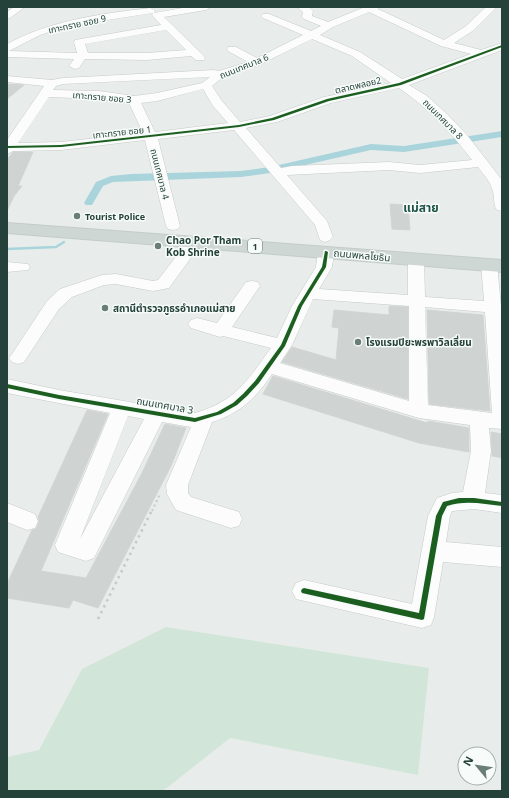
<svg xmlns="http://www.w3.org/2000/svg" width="509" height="798" font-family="'Noto Sans','Noto Sans Thai',sans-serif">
<rect width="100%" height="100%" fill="#e8edeb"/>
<polygon fill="#d1e6d8" points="166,627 429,668 418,775 230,738 163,791 7,791 7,757 39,750 82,669"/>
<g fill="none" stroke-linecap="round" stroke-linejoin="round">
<polyline stroke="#a9d4db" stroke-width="2.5" points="7,249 56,247 64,242"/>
<polygon fill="#a9d4db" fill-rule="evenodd" points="502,131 502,137 404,152 371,150 270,173 241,177 113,182 103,186 92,205 86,205 84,203 96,182 111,176 131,174 241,171 270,167 371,144 404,146"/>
</g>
<g fill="#cfd4d2" stroke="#d1d6d4">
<polygon points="7,84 24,85 7,99"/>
<polygon points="13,152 33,152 18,186 22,186 14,196 7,211 7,160"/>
<polygon points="390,204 408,205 410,230 392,229"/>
<polygon points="389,306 408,307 408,399 282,362 292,347 336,360 339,328 332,327 334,310 389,315"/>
<polygon points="427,310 483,315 490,411 429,404"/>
<polygon points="273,376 427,423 428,421 469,428 469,452 419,443 263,394"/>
<polygon points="87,410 108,414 41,571 86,578 142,473 165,424 186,428 171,466 98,608 73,600 69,608 7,598 7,584 32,530 36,529 39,522 38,517"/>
<polygon points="491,432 502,434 502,458 492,456"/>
</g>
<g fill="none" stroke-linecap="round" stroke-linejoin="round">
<g stroke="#c5cac8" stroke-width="1">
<g id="minor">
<polygon points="14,7 25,7 10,18 7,19 7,12"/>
<path d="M188,7H211L206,10L164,17L204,56L205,58L204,60H196L191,56L147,60L85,59L79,68L75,69L69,66L74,59L7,57V44C52,20 100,14 150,8L153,9L155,11L154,13ZM153,13L152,15L161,25L75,40L74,42L77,53L9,51L40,35L68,26ZM166,30L186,50L147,53H88L85,44Z"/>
<path d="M297,7H309L313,11L312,16L328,22L365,7H379L378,9L444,40L466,26L486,7H497L474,30L454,43L481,50L502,43V50L409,85L427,96L447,114L467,135L502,180V211L497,210C493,205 495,198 493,192C491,182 484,175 478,167L420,173L389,170L287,175L327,221L333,237L330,240L325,242L320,240L315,225L234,130L158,139L180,226L178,229L173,230L168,229L166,226L145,140L61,150L13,151L7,154V140L44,86L7,82V76L52,80L63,78L214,70L219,71L248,62L228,51L227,49L228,47H236L257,58L303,35L263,18L261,16L263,14H269L311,31L321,26L304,19L302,17L303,12ZM369,12L441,46L471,54L402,79L360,52L320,35L333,27ZM312,39L352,56L391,83L324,97L270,116L240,122L222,101L212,86L223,77L261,64ZM210,77L202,83L157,93L134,96L99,91L53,90L56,86L63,84ZM399,88C428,108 451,132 472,160L420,165L389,162L292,166L281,168L246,128L277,122L331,103ZM203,89L213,106L228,123L155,132L141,103L157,101ZM49,97L99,99L129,103L143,133L61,142L18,143Z"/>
<polygon points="191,236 196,238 199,241 193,255 169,288 153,291 116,284 104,285 72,297 59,309 24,362 18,364 12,362 9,358 12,354 47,301 60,289 102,275 116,274 153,281 158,280 178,254 186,238"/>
<path d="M326,247L331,249L334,252L332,267L319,289L408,295V259L410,256L416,254L422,256L424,259L425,297L484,301L481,264L483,261L489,259L495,261L497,264L502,317V429L489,428L491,451L485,493L502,495V513L474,509L452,511L450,516L446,542L502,547V567L443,562L434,617L431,625L422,628L296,599L292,591L296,583L304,580L412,604L428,516L437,498L452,493L463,492L471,451L470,425L419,418L272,374C257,397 239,414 212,422L188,485V493L191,497L239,512L242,519L239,526L231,528L176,510L167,494L166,485L191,427L162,422L94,558L86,561L58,552L55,545L110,413L7,393V379L59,390L195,413C236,401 247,381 271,348L223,336L220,337L191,328L188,324L191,320L197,318L217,323L246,282L252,281L258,282L260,286L232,327L277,338L292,306L316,267L318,252L321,249ZM313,299L409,306V401L280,363L292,345ZM425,307L485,312L492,413L428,405ZM128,416L144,419L80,539Z"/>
<polygon points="7,262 28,264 30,267 28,270 7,272"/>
<polygon points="7,503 35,514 38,521 35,528 27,530 7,522"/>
</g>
</g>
<g stroke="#c3ccc9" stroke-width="2">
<polygon id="major" points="7,223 502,260 502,272 7,233"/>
</g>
<polyline stroke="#c3ccca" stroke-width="2" stroke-dasharray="2 3" stroke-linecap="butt" points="152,511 160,494"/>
<polyline stroke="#c3ccca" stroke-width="2.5" stroke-dasharray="2.5 4" stroke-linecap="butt" points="98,619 152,510"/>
<use href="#minor" fill="#fcfcfc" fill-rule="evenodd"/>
<use href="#major" fill="#cfd7d5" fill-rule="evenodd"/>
<g stroke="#f7fbf9" stroke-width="3">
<g id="cycleway">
<polygon points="502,45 502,47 401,85 329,101 274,120 239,127 61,147 7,148 7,146 61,145 239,125 272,118 327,99 399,83"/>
<polygon points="325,251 326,251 328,252 326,267 302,306 285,346 259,383 247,396 237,405 221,414 195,422 59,399 7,388 7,384 59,395 195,418 217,412 233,403 243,394 255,381 281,345 298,306 322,267"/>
<path d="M459,498H474L502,502V506C484,504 465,500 447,506L442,516L424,619L422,620L302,593L301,591L302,589L304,588L419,613L436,516L443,502Z"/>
</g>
</g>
<use href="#cycleway" fill="#1b5e20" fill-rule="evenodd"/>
</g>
<g fill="#697e78" stroke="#f7fbf9" stroke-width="1.5">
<circle cx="77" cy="216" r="4"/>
<circle cx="158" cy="246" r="4"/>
<circle cx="105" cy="308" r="4"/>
<circle cx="358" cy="342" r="4"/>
</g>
<g text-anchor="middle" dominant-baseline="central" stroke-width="3" stroke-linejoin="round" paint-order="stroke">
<g font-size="9" fill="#24423a" stroke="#f7fbf9">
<text transform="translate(77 24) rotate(-12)">เกาะทราย ซอย 9</text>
<text transform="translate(244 66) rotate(-22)">ถนนเทศบาล 6</text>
<text transform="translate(358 85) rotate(-13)">ตลาดพลอย2</text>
<text transform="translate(102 97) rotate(5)">เกาะทราย ซอย 3</text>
<text transform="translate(443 119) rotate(45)">ถนนเทศบาล 8</text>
<text transform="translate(122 132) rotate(-6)">เกาะทราย ซอย 1</text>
<text transform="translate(160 174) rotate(76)">ถนนเทศบาล 4</text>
</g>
<g font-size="9" font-weight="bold" fill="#24423a" stroke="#f7fbf9" text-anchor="start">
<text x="85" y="216">Tourist Police</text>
</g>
<rect fill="#f7fbf9" stroke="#637a73" stroke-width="1" x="248" y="239" width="14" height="14" rx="3"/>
<g font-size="9" font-weight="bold" fill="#24423a">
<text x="255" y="246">1</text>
</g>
<g font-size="10" font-weight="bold" fill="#24423a" stroke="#f7fbf9" text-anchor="start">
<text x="166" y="240">Chao Por Tham<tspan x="166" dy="12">Kob Shrine</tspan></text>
<text x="113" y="308">สถานีตำรวจภูธรอำเภอแม่สาย</text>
<text x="366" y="342">โรงแรมปิยะพรพาวิลเลี่ยน</text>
</g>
<g font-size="10" fill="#24423a" stroke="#f7fbf9">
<text transform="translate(362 255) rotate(5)">ถนนพหลโยธิน</text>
<text transform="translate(165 405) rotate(10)">ถนนเทศบาล 3</text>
</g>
<g font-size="12" font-weight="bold" fill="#1f5548" stroke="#f7fbf9">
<text x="421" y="207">แม่สาย</text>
</g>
</g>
<rect width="509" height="798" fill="none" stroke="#24423a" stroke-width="16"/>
<g transform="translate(477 766) rotate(299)"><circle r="19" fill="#f7fbf9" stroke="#a3b1ad"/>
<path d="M0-3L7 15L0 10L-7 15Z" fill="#697e78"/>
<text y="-6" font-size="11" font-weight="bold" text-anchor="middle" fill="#24423a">N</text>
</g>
</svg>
